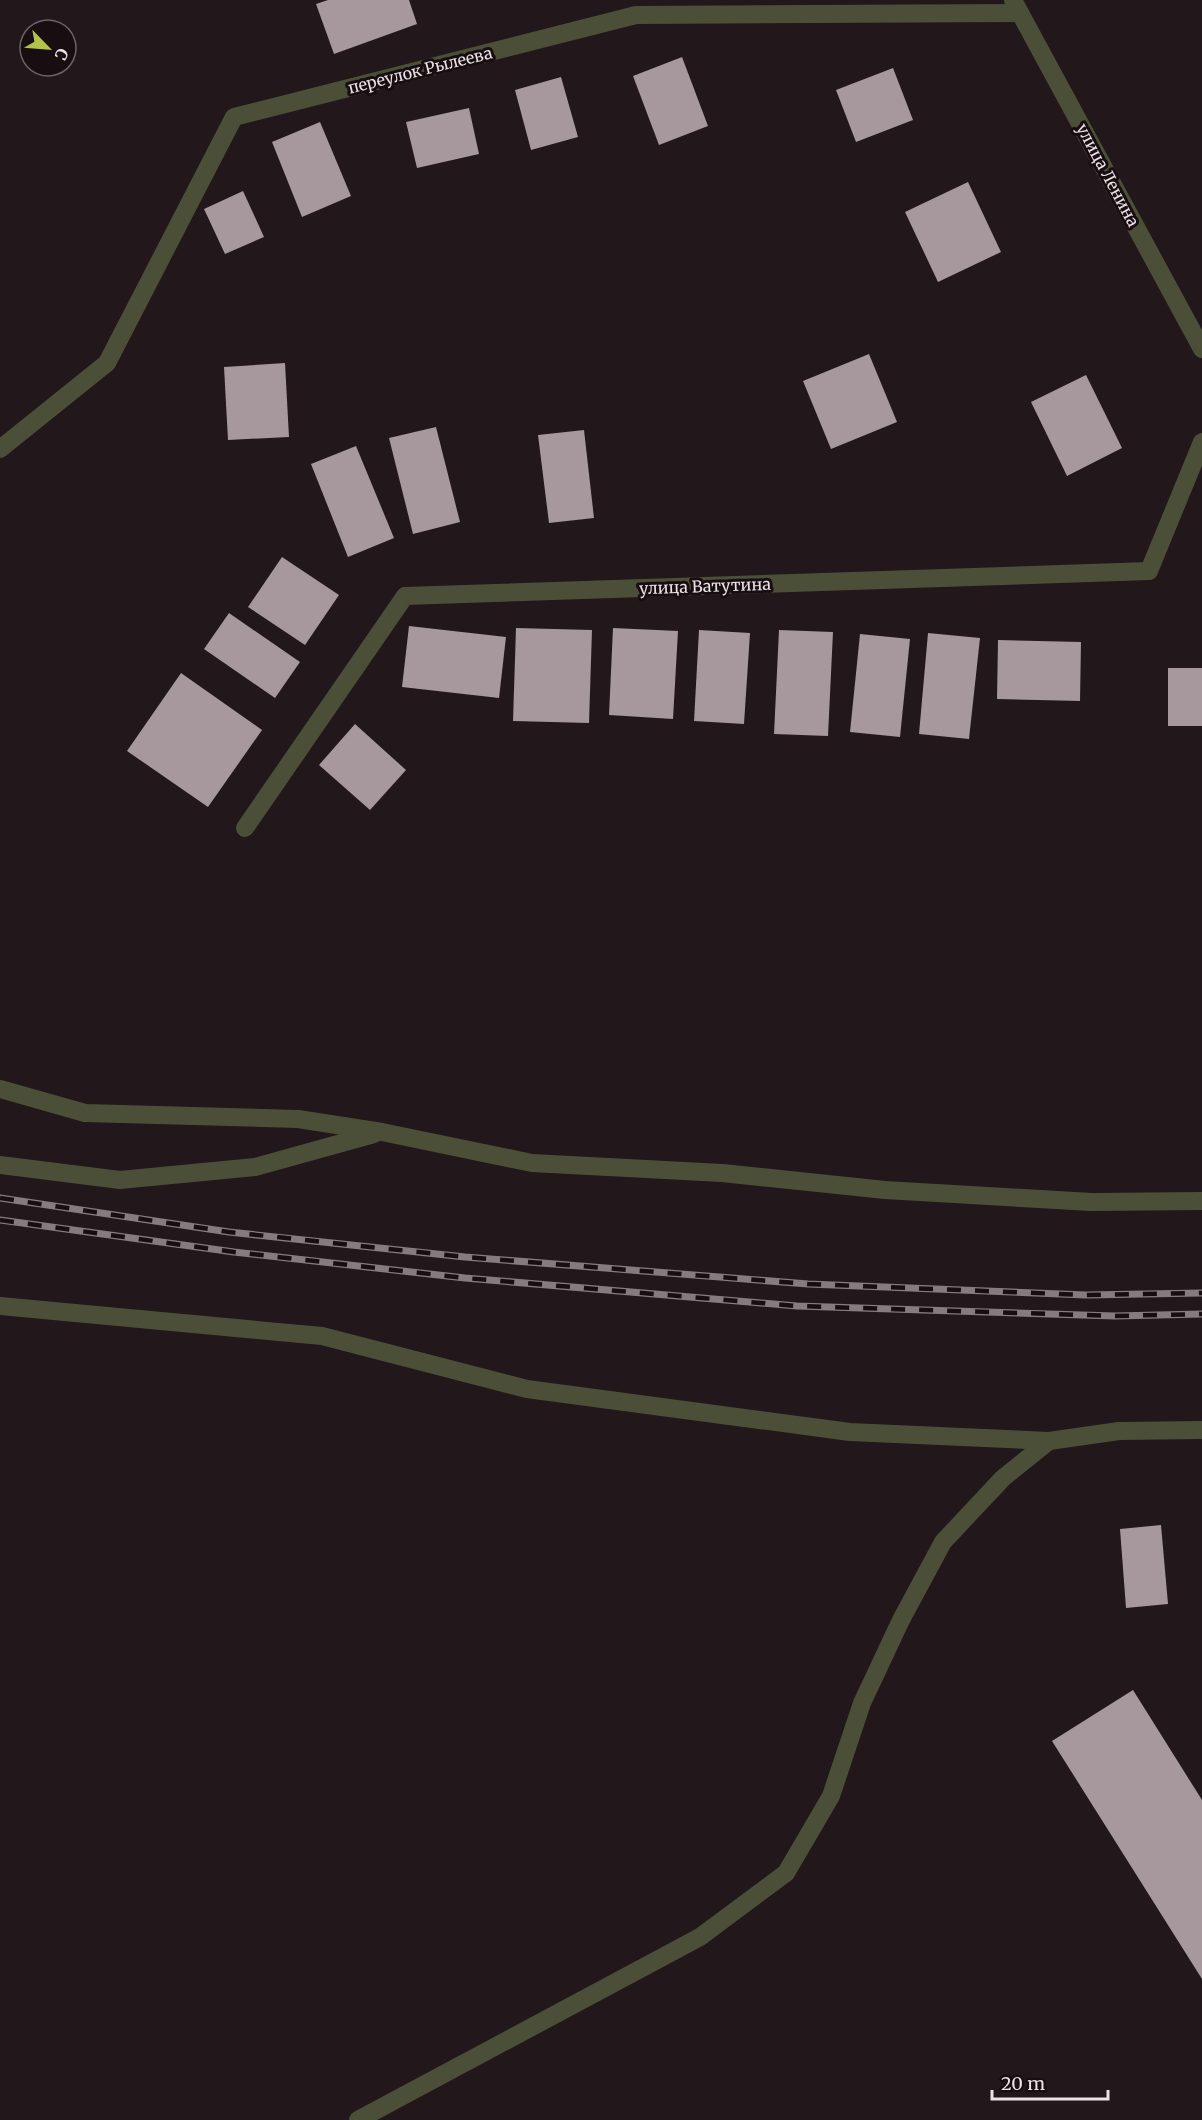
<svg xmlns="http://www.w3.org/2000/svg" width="1202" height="2120" font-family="Merriweather,serif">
<rect width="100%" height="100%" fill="#22171b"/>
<g fill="#a6989d">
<polygon points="328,0 409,0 417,24 334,54 316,4"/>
<polygon points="682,57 708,126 659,145 633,76"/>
<polygon points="893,68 913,120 856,142 836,90"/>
<polygon points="561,77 578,137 531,150 515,90"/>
<polygon points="469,108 479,154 417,168 406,122"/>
<polygon points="320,122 351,196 302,217 272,142"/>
<polygon points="968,182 1001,252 938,282 905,212"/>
<polygon points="243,191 264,237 225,254 204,209"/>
<polygon points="869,354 897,422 831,449 803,381"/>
<polygon points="285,363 289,437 228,440 224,367"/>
<polygon points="1086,375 1122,448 1067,476 1031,402"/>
<polygon points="436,427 460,522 413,534 389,438"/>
<polygon points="584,430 594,518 549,523 538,435"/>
<polygon points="356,446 394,538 348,557 311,464"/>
<polygon points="282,557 339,595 305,645 248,607"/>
<polygon points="229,613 300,662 275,698 204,649"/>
<polygon points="409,626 506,637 499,698 402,687"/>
<polygon points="516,628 592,630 589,723 513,721"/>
<polygon points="613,628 678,631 673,719 609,715"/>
<polygon points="699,630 750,633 744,724 694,721"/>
<polygon points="779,630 833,632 828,736 774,734"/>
<polygon points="928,633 980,638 969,739 919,734"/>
<polygon points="860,634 910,639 900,737 850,732"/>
<polygon points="998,640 1081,642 1080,701 997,699"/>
<rect x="1168" y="668" width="34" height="58"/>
<polygon points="181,673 262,730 208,807 127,751"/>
<polygon points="355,724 406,770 370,810 319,765"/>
<polygon points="1161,1525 1168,1604 1126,1608 1120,1529"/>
<polygon points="1133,1690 1202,1800 1202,1979 1052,1741"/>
</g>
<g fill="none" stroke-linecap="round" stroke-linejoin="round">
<g stroke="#4b4f38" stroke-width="18">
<polyline points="1013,0 1202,349"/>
<polyline points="0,449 107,363 234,117 636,15 1020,13"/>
<polyline points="245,828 405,596 1149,571 1202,442"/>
<polyline points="0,1089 85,1113 298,1119 382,1132 532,1163 722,1173 885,1190 1091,1202 1202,1201"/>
<polyline points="0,1165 120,1180 255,1167 374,1134"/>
<polyline points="0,1306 322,1336 527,1389 850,1432 1049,1441"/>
<polyline points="358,2120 700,1937 786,1873 831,1796 862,1703 901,1620 943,1542 1003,1478 1049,1441 1119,1431 1202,1430"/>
</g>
<g stroke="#867c80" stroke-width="7">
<g id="rail">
<polyline points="0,1198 229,1232 465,1257 808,1284 1086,1295 1202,1293"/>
<polyline points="0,1220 234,1252 465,1278 797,1306 1115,1316 1202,1314"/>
</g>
</g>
<use href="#rail" stroke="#180e12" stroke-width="4.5" stroke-dasharray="14" stroke-linecap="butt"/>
</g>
<g text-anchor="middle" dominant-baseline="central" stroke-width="6" stroke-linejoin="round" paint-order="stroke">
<g font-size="16" fill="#eae2e5" stroke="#180e12">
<text transform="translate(420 70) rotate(-14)">переулок Рылеева</text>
<text transform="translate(1108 175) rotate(62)">улица Ленина</text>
<text transform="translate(705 586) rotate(-2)">улица Ватутина</text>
</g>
</g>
<g transform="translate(48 48) rotate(115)"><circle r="28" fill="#180e12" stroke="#6c6366" stroke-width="1.5"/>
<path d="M0-4.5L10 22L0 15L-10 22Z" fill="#b2c34c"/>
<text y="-9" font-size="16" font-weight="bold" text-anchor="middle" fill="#eae2e5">С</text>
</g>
<path d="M992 2090v9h116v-9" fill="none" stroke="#eae2e5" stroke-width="3"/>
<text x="1001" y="2090" font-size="18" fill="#eae2e5" stroke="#180e12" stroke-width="4.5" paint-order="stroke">20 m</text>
</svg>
